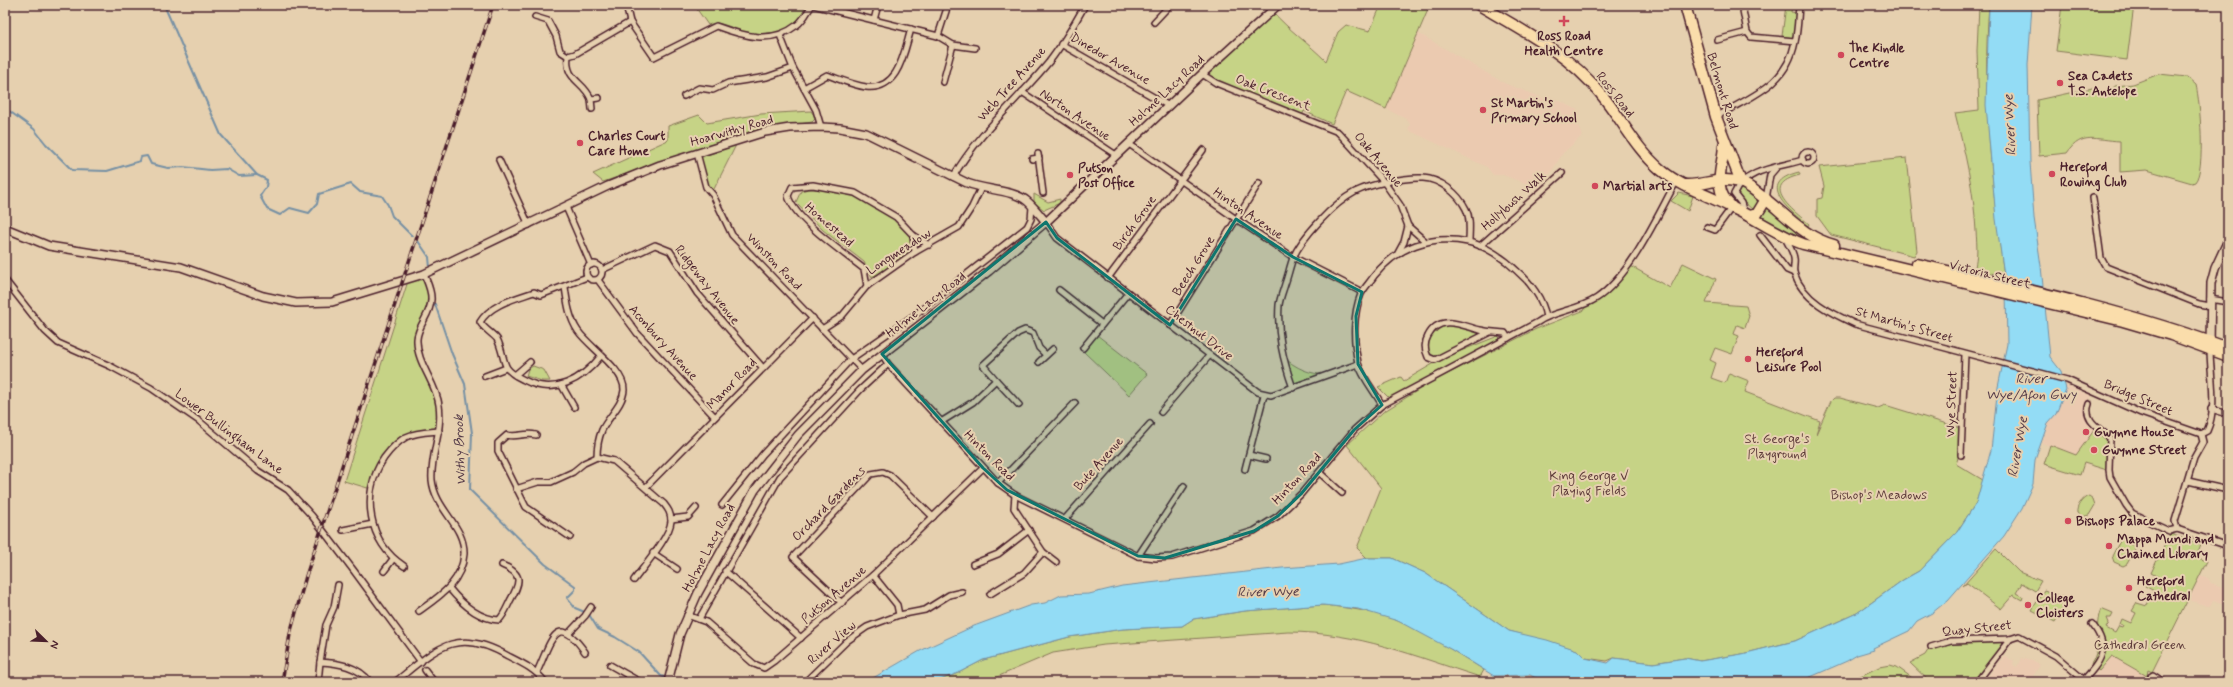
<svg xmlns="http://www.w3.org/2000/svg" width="2233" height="687" font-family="Mynerve,sans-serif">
<rect width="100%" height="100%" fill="#e6d0af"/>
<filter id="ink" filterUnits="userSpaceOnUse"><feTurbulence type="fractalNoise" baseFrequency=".025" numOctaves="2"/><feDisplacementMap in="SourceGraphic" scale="8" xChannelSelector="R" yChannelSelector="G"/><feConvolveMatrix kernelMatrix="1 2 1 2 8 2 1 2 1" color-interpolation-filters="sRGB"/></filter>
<g filter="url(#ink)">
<g fill="#ebcab0">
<polygon points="1418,33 1504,83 1546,99 1548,95 1580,111 1578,122 1582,136 1563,153 1546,180 1538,188 1503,175 1493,175 1487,167 1408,130 1410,124 1406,119 1386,109"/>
<polygon points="2066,385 2092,396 2086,412 2086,417 2095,429 2076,455 2042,443 2048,423 2056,414 2066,389"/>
<polygon points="2201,575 2208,578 2211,583 2228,589 2228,606 2213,601 2210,607 2189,600"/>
<polygon points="2004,656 2014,661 2013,665 2017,667 2021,658 2036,662 2040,665 2033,676 2040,682 1984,682"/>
<polygon points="2112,656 2147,676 2147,682 2090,682"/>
</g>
<g fill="#c6d386" stroke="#887958">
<path d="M694,5H807C800,27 773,39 751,35C736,32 723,19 708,25Z"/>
<path d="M1381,5H1430L1386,109L1346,91L1332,124L1304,111L1302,116L1216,83L1202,74L1272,11C1289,30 1308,43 1326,61L1338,32L1346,25L1370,31Z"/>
<polygon points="1786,5 1792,5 1791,12 1796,13 1793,38 1782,36"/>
<path d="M1979,5H1989C1982,95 1992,185 2004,275L1974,271C1978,257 1977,245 1976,231C1974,190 1965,153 1955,113L1979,110L1977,51Z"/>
<polygon points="2062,5 2134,5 2127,60 2056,51"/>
<path d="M2159,74L2187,77L2196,85C2200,102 2206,170 2195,182L2192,183L2147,170L2120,172V141C2096,140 2082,131 2067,153L2039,156L2037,100L2097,87L2099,93H2109L2115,86L2133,84Z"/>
<polygon points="811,111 816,118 812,122 748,132 603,182 593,174 668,140 668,126 699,115 707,123 761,114"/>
<polygon points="736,145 713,191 708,183 701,157"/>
<polygon points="1907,158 1917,251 1914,256 1831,235 1817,216 1817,199 1822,198 1824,186 1819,167"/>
<path d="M1799,172L1800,175C1758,185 1793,210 1809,224L1808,226C1790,211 1754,183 1799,172Z"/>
<polygon points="1741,188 1756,198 1758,203 1755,208 1752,209 1739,198 1738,193"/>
<path d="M808,189C824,189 839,192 853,196C869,202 924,230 910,251C902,263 884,270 872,277L864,262L823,230L796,202L801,191Z"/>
<polygon points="1679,193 1693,196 1688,211 1671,201"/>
<polygon points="1034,194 1048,202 1060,199 1060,203 1044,210 1034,202"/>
<polygon points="1769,207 1794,230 1798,236 1761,216"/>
<polygon points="1683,263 1716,279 1706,303 1746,306 1749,316 1745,328 1737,325 1734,334 1739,336 1732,354 1715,348 1710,360 1716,363 1711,378 1725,383 1729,373 1749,381 1745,392 1820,421 1816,434 1831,401 1834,398 1840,398 1878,408 1885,405 1960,428 1959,455 1956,464 1983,480 1976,503 1957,532 1919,571 1903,580 1857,613 1795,641 1742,654 1700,661 1685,658 1653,663 1614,658 1607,661 1585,658 1577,650 1509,631 1425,573 1392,558 1367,558 1357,548 1381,488 1347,445 1383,412 1428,384 1536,329 1585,310 1583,306 1598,297 1629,265 1670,288"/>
<path d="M424,274L429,296L428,309L419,324L416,341L439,406V432C393,436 387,449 371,489L344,481L408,281Z"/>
<polygon points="1444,325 1460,325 1481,334 1434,357 1426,348 1430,337"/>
<polygon points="1097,335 1147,374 1129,395 1084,352"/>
<polygon points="1498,336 1500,338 1494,342 1389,398 1378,387 1401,377 1404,381 1443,358"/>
<path d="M1282,356C1297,369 1309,374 1329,375L1293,388Z"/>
<polygon points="533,366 544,370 550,381 542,381 526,376 528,369"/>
<polygon points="2095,429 2107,439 2107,470 2084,463 2080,475 2044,464 2050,445 2076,455"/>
<path d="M2089,496L2093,499L2095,505L2089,515L2082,517L2077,513C2076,507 2082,498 2089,496Z"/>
<path d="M2170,534L2200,544L2195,557L2207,561L2152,672L2148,670L2147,676L2112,656L2099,671L2091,664C2103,646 2093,627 2101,609L2113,614L2111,618H2107L2109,623L2106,628L2115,633L2119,626L2122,627L2123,625L2120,624L2122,619L2131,623L2136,613L2132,611L2137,603L2147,606L2154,591L2145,586L2148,578L2158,582L2160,578L2151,573L2159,556L2162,554L2161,553Z"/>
<polygon points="2121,539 2136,547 2127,564 2123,566 2114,562 2112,556"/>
<polygon points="1996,549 2019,572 2041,581 2035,591 2022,583 2016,593 2023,597 2022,600 2013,595 2001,609 1967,583 1963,586"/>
<polygon points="2044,590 2068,599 2055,622 2032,610"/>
<path d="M1323,605C1348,608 1375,611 1398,621C1428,634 1457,653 1484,670L1480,677C1414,656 1358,632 1288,632L1104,645L1053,653L985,682H935L958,673L983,660L1069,637L1123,629L1182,626L1193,619L1245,611Z"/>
<polygon points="2000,642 2003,645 1975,682 1930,682 1910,663 1925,655 1930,647 1936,648 1954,644"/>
<polygon points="1890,665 1897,667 1918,682 1848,682 1879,667"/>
</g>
<polygon fill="#93dcf5" stroke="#7690a4" points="1989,5 2032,5 2028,65 2030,162 2034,218 2041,266 2050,357 2061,371 2066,389 2056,414 2048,423 2035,460 2033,484 2022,508 2004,536 1948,600 1932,613 1917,621 1909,631 1873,648 1874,650 1857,655 1847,661 1799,682 1544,682 1530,675 1494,676 1452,650 1398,621 1358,609 1323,605 1245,611 1193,619 1182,626 1123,629 1069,637 983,660 958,673 935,682 866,682 920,651 974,626 1031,605 1045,603 1061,595 1089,594 1122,586 1282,568 1339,564 1367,558 1392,558 1425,573 1509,631 1547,640 1577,650 1585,658 1608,663 1614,658 1653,663 1685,658 1700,661 1742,654 1795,641 1857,613 1903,580 1919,571 1957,532 1976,503 1991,450 1998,387 2007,344 2006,289 1996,219 1986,105"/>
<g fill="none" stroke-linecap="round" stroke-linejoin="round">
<g stroke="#7690a4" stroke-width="2">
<polyline points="164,5 221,135 257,175 267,180 266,187 260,196 267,209 280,215 290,208 309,213 317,204 319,194 351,184 360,192 382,196 388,205 392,216 412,236"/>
<polyline points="5,108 34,129 46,144 72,170 107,171 140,161 141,157 147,156 151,164 168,168 183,167 210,170 227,169 239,176 257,175"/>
<polyline points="418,241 429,257 430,268"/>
<polyline points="435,304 452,354 465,384 472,433 470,490 545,564 575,586 575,590 567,598 575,608 587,613"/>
<polyline points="588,613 598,629 615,637 639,652 661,676 666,678"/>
</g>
<polyline stroke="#c7ad95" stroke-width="5" stroke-dasharray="5 2.5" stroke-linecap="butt" points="2089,404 2092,397"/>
<g stroke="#4a1f2b" stroke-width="8">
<g id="street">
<path d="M626,5L630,22L654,57L716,26C743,36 772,45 797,25C803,21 808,11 812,5"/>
<polyline points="813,5 938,36 953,45 943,82"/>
<polyline points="1742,5 1747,32 1751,37 1795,41"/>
<polyline points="535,17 548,21 556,36 560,51 568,56"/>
<polyline points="874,20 878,5"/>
<polyline points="1154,22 1170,5"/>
<polyline points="780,35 793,68 816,110 821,127"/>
<polyline points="938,36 948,5"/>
<polyline points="1717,40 1747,32"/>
<polyline points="1061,44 1169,106"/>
<polyline points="953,45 975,48"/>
<polyline points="1202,74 1216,83 1338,132 1384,182 1400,205 1408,226 1425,241"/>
<path d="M804,88L827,75C839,79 853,85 866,87C899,91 904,52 911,29"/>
<polyline points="1022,92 1116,155"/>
<polyline points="684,96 699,88 713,90 728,83 767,77 793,68"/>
<path d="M599,98L591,99C583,80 565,81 568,56L575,54L630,22"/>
<polyline points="591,99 592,109"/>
<path d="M1716,117C1750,96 1786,87 1795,42C1798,30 1798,17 1799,5"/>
<polyline points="1129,144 1236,219 1293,257 1362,292"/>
<circle cx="1808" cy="158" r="6"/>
<polyline points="697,153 706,187 713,195 732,235 862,370"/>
<polyline points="1038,154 1043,193"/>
<polyline points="1032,159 1039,158"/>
<polyline points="499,160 529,225"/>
<path d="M953,177C980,131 1016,102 1049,62C1063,44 1074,25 1085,5"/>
<polyline points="2093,198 2101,258 2106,267 2199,304 2210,306"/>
<polyline points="1766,199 1770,175 1776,168"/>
<polyline points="566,207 591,265"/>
<path d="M1744,213L1741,203L1734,194C1744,169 1780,167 1803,160"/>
<polyline points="1046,222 1057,238 1258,392 1271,395 1358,364"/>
<polyline points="1707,227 1715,230 1732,207"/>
<polyline points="913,235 915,252"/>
<polyline points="1760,235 1787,270 1794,273"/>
<path d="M1785,238C1788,244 1793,251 1794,258C1795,262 1793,268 1794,273C1803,300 1831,313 1855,324L2067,380L2141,413L2201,434"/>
<polyline points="1480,246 1562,173"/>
<polyline points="1398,253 1404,242 1408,226"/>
<circle cx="594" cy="272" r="8"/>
<polyline points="602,270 655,245 670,251 697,293 763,368"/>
<path d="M587,277L541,295L534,292C514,299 491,304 480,322C484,329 492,333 497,339C502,348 503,362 507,368C511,374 518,377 524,380C554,396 582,380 601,356"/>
<polyline points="1108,278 1203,150"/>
<polyline points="5,280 45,331 58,343 110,366 151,388 199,421 258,471 288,490 312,516 354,571 421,662"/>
<polyline points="598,280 637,333 715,417"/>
<path d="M867,286L864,269C844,253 795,220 788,196L792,187L813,185L855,193L896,217L913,235L929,245"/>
<path d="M565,287C567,301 569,318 578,331C589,347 625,370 624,390C623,405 608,417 602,430C598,439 597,447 597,457"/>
<polyline points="1059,290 1102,324"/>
<polyline points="2210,299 2228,302"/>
<polyline points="1170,325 1259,183"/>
<polyline points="822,329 842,316 867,286 915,252 959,227 972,207 981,188"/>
<path d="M1490,332L1435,360L1428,357C1424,349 1424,343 1428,336C1440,313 1463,326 1480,330C1488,332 1497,332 1505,333L1508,338"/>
<polyline points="1083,348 1128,293"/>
<path d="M882,354L888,364L998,483L1015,495L1138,556L1156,558L1172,557L1254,531L1278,516L1301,494L1354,430L1382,405L1538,322C1551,312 1579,310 1597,298C1631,275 1656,218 1676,182"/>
<polyline points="1039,362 1053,349"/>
<polyline points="515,375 530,362"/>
<polyline points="485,376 506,368"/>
<polyline points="996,380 1019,405"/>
<polyline points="562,386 574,407"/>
<path d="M1293,388C1283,360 1277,335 1279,305C1280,298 1283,291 1285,284C1288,276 1290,266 1293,258C1302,237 1334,203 1355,192C1371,184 1404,177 1423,178C1440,179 1458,193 1466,209C1471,219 1469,231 1469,242"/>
<path d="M2089,404C2083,420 2099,428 2110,438L2109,470L2110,477L2126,505L2132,513L2154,524L2169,531L2177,529L2228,546"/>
<path d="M1382,405C1375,392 1362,377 1358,363C1353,341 1353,314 1361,294C1364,288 1370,282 1374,276C1397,247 1431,234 1468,242C1485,245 1505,259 1517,271C1530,282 1543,299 1546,317"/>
<polyline points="2211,409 2228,414"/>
<polyline points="1161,412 1209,356"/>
<polyline points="941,422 973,402 996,380 983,365 1018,333 1025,330 1033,333 1039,348 1046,355"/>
<path d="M2201,434L2207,431C2218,407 2210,375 2210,349"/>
<path d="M536,435C525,432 517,438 507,435L498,443V451L526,507L570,537"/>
<polyline points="1249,455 1266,459"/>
<polyline points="1961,455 1965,354"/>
<polyline points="1245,469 1264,395"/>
<polyline points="1320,473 1342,493"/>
<polyline points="2188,481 2228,490"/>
<polyline points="998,483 1075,403"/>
<polyline points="646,487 813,318"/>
<path d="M516,489L538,482H551L573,472L584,463L597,457L614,461L664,504C668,509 671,513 671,521C670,537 644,566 634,580"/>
<polyline points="1015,495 1014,508 1043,552 1056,562"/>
<polyline points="722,505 763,454 851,359 916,314 1027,227 1031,219 1032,207"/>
<polyline points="671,519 688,517 696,508"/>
<polyline points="1065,519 1150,424"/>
<polyline points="2177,529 2175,521 2194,458 2203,442 2201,434"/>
<polyline points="343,530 373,524"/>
<polyline points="653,553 677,569"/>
<polyline points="1138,556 1184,486"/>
<polyline points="973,564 998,554 1029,530"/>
<path d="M404,566C368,543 360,493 384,458C390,450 397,442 406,437C416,432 428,432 439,431"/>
<polyline points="384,571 393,559"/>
<polyline points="725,571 801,638"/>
<polyline points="873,575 897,605 899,615"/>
<path d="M449,588C461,603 479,619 499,620C504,615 507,607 510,601C520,583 524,574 502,565"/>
<polyline points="990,594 1024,573 1043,552"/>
<polyline points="842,603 793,557 871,474 883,472 890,475 933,517"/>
<path d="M419,611C440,596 462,582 464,554C465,525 435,510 432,480C430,455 443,431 439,405C436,382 416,363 417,339C418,325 431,314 431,300C432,291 427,282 424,274"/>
<polyline points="687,615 706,622 754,664 764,668 774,661 873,575 983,468"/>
<polyline points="699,619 780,477 860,390 888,364"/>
<polyline points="569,633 585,616 591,607"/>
<polyline points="1931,647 1951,641 2010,639 2019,636 2056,656 2084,680"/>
<polyline points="320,662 326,625 334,607 338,585"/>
<polyline points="610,665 640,682"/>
<polyline points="425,670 434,682"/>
<path d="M537,672C551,642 556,610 585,652"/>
<path d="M318,682L320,662C339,663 358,666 370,682"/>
<path d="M395,682C436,649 456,626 508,656C522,663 535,669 545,682"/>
<polyline points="805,682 847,641 867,627 899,615 925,610 949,595 962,592"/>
<polyline points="1977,682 2010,639"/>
<path d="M2082,682C2100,662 2112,649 2092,624"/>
<polyline points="2148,682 2150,677 2153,675 2164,682"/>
</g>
</g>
<g stroke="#4a1f2b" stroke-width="10">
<g id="secondary">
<path d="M5,228L49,246L181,267L263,296L296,303L332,302L424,274L608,186L660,165L765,132L790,128L821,127L840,128L866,133L967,183C984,190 1014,190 1027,201C1034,207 1040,215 1046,222"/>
<polyline points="2210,345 2211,283 2215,268 2228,240"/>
<polyline points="668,682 680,634 698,593 755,490 798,435 862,370 989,271 1046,222 1202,74 1278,5"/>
</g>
</g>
<g stroke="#4a1f2b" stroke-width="13">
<g id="highway">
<path d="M1479,5C1522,30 1569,54 1601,94C1622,119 1635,148 1661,170C1683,188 1708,195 1733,208C1757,219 1778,235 1803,244L2123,321L2171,335L2228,356"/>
<polyline points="1685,5 1716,117 1741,182"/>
<path d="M1724,145C1723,168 1711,188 1731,206"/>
<path d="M1685,185C1705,186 1718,176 1739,182C1747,184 1754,190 1760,195C1785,213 1803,237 1834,245"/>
<polyline points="1749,216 1757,214 1766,199"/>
<path d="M1917,264C2022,288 2127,311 2228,348"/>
</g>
</g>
<use href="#street" stroke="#e6d0af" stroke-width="5"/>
<use href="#secondary" stroke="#e6d0af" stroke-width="7"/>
<use href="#highway" stroke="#faddab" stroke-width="10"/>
<g stroke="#4a1f2b" stroke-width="3.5">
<polyline id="rail" points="282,682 290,634 306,576 493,5"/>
</g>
<use href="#rail" stroke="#e6d0af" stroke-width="2" stroke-dasharray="6" stroke-linecap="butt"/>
</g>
</g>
<path fill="#0f766e" fill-opacity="0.2" stroke="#0f766e" stroke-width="3" stroke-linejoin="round" d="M1236,219L1293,257L1362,292L1356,316L1358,364L1382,405L1354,430L1301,494L1278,516L1254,531L1165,558L1138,556L1007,490L983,468L882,354L1046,222L1057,238L1170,325Z"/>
<g fill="#d1495b" stroke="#e6d0af" stroke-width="1.5">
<path d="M1562 15h4v4h4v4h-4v4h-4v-4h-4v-4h4z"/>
<circle cx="1841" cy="55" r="4"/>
<circle cx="2060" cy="83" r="4"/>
<circle cx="1483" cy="110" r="4"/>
<circle cx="580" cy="143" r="4"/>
<circle cx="2052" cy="174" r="4"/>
<circle cx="1070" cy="175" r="4"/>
<circle cx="1595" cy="186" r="4"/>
<circle cx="1748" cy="359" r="4"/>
<circle cx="2086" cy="432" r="4"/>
<circle cx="2094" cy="450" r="4"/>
<circle cx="2068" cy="521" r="4"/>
<circle cx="2109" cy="546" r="4"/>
<circle cx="2129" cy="588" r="4"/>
<circle cx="2028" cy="605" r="4"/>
</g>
<g text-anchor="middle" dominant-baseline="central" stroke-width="4" stroke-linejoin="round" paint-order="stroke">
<g font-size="13" font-weight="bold" fill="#4a1f2b" stroke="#e6d0af" text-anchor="start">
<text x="1564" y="36" text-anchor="middle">Ross Road<tspan x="1564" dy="15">Health Centre</tspan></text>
<text x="1849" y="48">The Kindle<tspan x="1849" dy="15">Centre</tspan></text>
<text x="2068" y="76">Sea Cadets<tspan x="2068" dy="15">T.S. Antelope</tspan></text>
<text x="1491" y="103">St Martin's<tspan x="1491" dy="15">Primary School</tspan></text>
<text x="588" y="136">Charles Court<tspan x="588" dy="15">Care Home</tspan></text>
<text x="2060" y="167">Hereford<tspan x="2060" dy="15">Rowing Club</tspan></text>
<text x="1078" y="168">Putson<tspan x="1078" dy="15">Post Office</tspan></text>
<text x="1603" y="186">Martial arts</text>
<text x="1756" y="352">Hereford<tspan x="1756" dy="15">Leisure Pool</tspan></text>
<text x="2094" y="432">Gwynne House</text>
<text x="2102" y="450">Gwynne Street</text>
<text x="2076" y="521">Bishops Palace</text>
<text x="2117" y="539">Mappa Mundi and<tspan x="2117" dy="15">Chained Library</tspan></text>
<text x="2137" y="581">Hereford<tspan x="2137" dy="15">Cathedral</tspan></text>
<text x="2036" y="598">College<tspan x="2036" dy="15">Cloisters</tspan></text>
</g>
<g font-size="13" fill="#4a1f2b" stroke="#e6d0af">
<text transform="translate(1110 59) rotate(30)">Dinedor Avenue</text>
<text transform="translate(1012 84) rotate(-48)">Web Tree Avenue</text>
<text transform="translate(1167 91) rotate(-43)">Holme Lacy Road</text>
<text transform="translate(1722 91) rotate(73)">Belmont Road</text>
<text transform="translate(1273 93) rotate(21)">Oak Crescent</text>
<text transform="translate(1615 95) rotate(52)">Ross Road</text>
<text transform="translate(1075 115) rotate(34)">Norton Avenue</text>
<text transform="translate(732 131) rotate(-16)">Hoarwithy Road</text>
<text transform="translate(1378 160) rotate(50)">Oak Avenue</text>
<text transform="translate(1514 201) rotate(-42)">Hollybush Walk</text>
<text transform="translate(1248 214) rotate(34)">Hinton Avenue</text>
<text transform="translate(1135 223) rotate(-54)">Birch Grove</text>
<text transform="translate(829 225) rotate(41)">Homestead</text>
<text transform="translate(899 252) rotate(-33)">Longmeadow</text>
<text transform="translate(774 262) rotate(46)">Winston Road</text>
<text transform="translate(1194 266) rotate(-58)">Beech Grove</text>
<text transform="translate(1990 275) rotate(14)">Victoria Street</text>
<text transform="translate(707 285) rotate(52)">Ridgeway Avenue</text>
<text transform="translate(926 305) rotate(-38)">Holme Lacy Road</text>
<text transform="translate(1904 325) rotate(16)">St Martin's Street</text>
<text transform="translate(1199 333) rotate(38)">Chestnut Drive</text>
<text transform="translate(663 343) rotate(48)">Aconbury Avenue</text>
<text transform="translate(732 384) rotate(-46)">Manor Road</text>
<text transform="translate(2138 398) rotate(23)">Bridge Street</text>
<text transform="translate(1952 404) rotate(-88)">Wye Street</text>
<text transform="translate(229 432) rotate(37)">Lower Bullingham Lane</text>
<text transform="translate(989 456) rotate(45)">Hinton Road</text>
<text transform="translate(1099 464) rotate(-48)">Bute Avenue</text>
<text transform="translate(1297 479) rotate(-47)">Hinton Road</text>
<text transform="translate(829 504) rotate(-46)">Orchard Gardens</text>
<text transform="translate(709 548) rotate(-62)">Holme Lacy Road</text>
<text transform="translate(834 595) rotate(-41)">Putson Avenue</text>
<text transform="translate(1977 629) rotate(-6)">Quay Street</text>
<text transform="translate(832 643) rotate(-41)">River View</text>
</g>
<g font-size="13" fill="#5d3a39" stroke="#e6d0af">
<text x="1777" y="439">St. George's<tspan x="1777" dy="15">Playground</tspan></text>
<text x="1589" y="476">King George V<tspan x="1589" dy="15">Playing Fields</tspan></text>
<text x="1879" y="495">Bishop's Meadows</text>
<text x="2140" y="645">Cathedral Green</text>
</g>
<g font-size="14" font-style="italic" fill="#553b49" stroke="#e6d0af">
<text transform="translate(2010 125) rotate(-93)">River Wye</text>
<text x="2031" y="379">River<tspan x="2031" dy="16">Wye/Afon Gwy</tspan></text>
<text transform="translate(2018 447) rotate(-80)">River Wye</text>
<text transform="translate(460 450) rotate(-92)">Withy Brook</text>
<text transform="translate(1268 592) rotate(-1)">River Wye</text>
</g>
</g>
<rect width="2233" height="687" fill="none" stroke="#e6d0af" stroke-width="20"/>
<rect x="10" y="10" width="2213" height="667" fill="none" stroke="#4a1f2b" stroke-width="1.5" filter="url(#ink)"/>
<g transform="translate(46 641) rotate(113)" stroke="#e6d0af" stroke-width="3" paint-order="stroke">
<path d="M0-3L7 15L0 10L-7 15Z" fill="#4a1f2b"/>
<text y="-6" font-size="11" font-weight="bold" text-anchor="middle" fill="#4a1f2b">N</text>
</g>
</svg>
